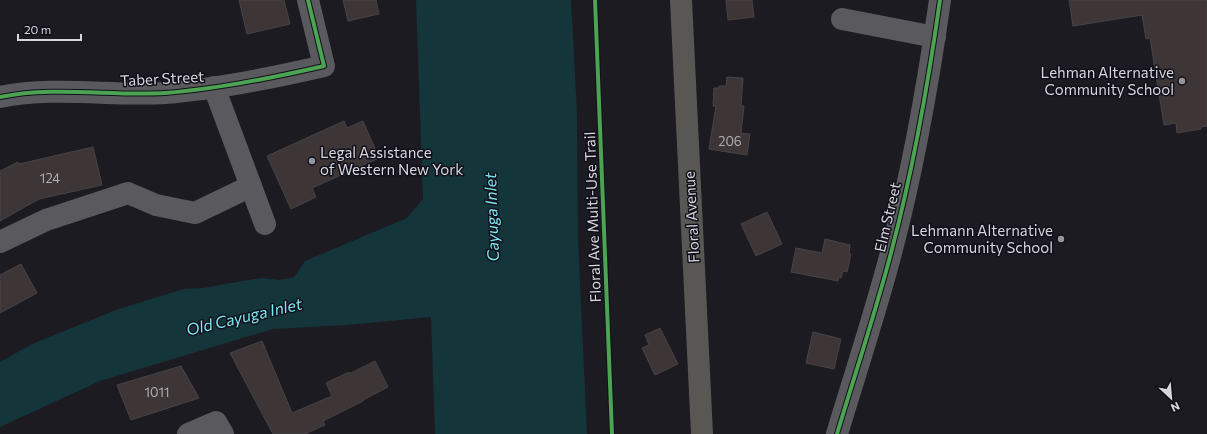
<svg xmlns="http://www.w3.org/2000/svg" width="1207" height="434" font-family="Commissioner,sans-serif">
<rect width="100%" height="100%" fill="#1c1b21"/>
<polygon fill="#14353a" points="416,0 571,0 577,113 578,239 587,434 435,434 431,317 347,325 273,329 100,381 0,427 0,362 32,344 116,310 183,289 203,288 261,278 279,280 294,277 305,261 407,218 423,199"/>
<g fill="#3d3536" stroke="#474446">
<polygon points="239,0 284,0 290,24 247,34"/>
<polygon points="343,0 376,0 379,14 348,21"/>
<polygon points="726,0 752,0 754,17 728,20"/>
<polygon points="1069,0 1207,0 1207,126 1201,127 1201,129 1177,133 1176,123 1164,125 1150,38 1146,39 1142,15 1073,26"/>
<polygon points="727,77 743,78 741,106 744,106 741,133 750,134 747,155 709,149 716,106 713,106 714,88 719,88 719,86 726,86"/>
<polygon points="344,121 347,128 363,121 379,158 312,188 316,197 291,209 267,156"/>
<polygon points="93,147 102,185 39,199 0,221 0,171 18,162 19,164"/>
<polygon points="767,212 782,244 756,256 741,224"/>
<polygon points="825,239 850,245 849,254 851,254 847,272 843,271 841,278 839,277 838,281 791,272 796,248 822,253"/>
<polygon points="21,264 37,293 0,313 0,275"/>
<polygon points="660,328 678,364 655,375 642,348 649,345 645,335"/>
<polygon points="813,332 841,339 834,369 806,363"/>
<polygon points="262,341 292,413 332,396 326,383 349,372 349,374 375,361 388,387 363,400 363,401 323,421 325,425 305,434 273,434 230,353"/>
<polygon points="181,366 199,398 131,420 117,385"/>
</g>
<g fill="none" stroke-linecap="round" stroke-linejoin="round">
<g stroke="#5a5a5e" stroke-width="22">
<polyline points="842,19 935,37"/>
<polyline points="214,87 265,224"/>
<path d="M0,97C54,86 110,96 165,93C218,89 272,78 324,66L308,0"/>
<polyline points="0,242 46,220 128,193 156,205 195,213 251,186"/>
<polyline points="188,434 216,422 223,434"/>
<path d="M837,434C855,374 875,314 891,253C913,170 928,85 940,0"/>
</g>
<polyline stroke="#595754" stroke-width="22" points="681,0 702,434"/>
<g stroke="#11101a" stroke-width="6">
<g id="cycleway">
<polyline points="595,0 612,434"/>
<path d="M0,97C54,86 110,96 165,93C218,89 272,78 324,66L308,0"/>
<path d="M837,434C855,374 875,314 891,253C913,170 928,85 940,0"/>
</g>
</g>
<use href="#cycleway" stroke="#4ca352" stroke-width="4"/>
</g>
<g fill="#96959b" stroke="#11101a" stroke-width="1.5">
<circle cx="1182" cy="81" r="4"/>
<circle cx="312" cy="161" r="4"/>
<circle cx="1061" cy="239" r="4"/>
</g>
<g text-anchor="middle" dominant-baseline="central" stroke-width="3" stroke-linejoin="round" paint-order="stroke">
<g font-size="13" fill="#b0aeb3">
<text x="730" y="141">206</text>
<text x="50" y="178">124</text>
<text x="157" y="392">1011</text>
</g>
<g font-size="15" fill="#d7d6dd" stroke="#11101a" text-anchor="end">
<text x="1174" y="72">Lehman Alternative<tspan x="1174" dy="17">Community School</tspan></text>
<text x="320" y="152" text-anchor="start">Legal Assistance<tspan x="320" dy="17">of Western New York</tspan></text>
<text x="1053" y="230">Lehmann Alternative<tspan x="1053" dy="17">Community School</tspan></text>
</g>
<g font-size="15" fill="#d7d6dd" stroke="#11101a">
<text transform="translate(162 78) rotate(-3)">Taber Street</text>
<text transform="translate(592 217) rotate(-92)">Floral Ave Multi-Use Trail</text>
<text transform="translate(691 217) rotate(-93)">Floral Avenue</text>
<text transform="translate(887 217) rotate(-77)">Elm Street</text>
</g>
<g font-size="16" font-style="italic" fill="#7be7f2" stroke="#11101a">
<text transform="translate(491 217) rotate(-92)">Cayuga Inlet</text>
<text transform="translate(244 316) rotate(-13)">Old Cayuga Inlet</text>
</g>
</g>
<g transform="translate(1171 398) rotate(154)" stroke="#11101a" stroke-width="3" paint-order="stroke">
<path d="M0-3L7 15L0 10L-7 15Z" fill="#d7d6dd"/>
<text y="-6" font-size="11" font-weight="bold" text-anchor="middle" fill="#d7d6dd">N</text>
</g>
<path d="M18 34v6h63v-6" fill="none" stroke="#d7d6dd" stroke-width="2"/>
<text x="24" y="34" font-size="12" fill="#d7d6dd" stroke="#11101a" stroke-width="3" paint-order="stroke">20 m</text>
</svg>
